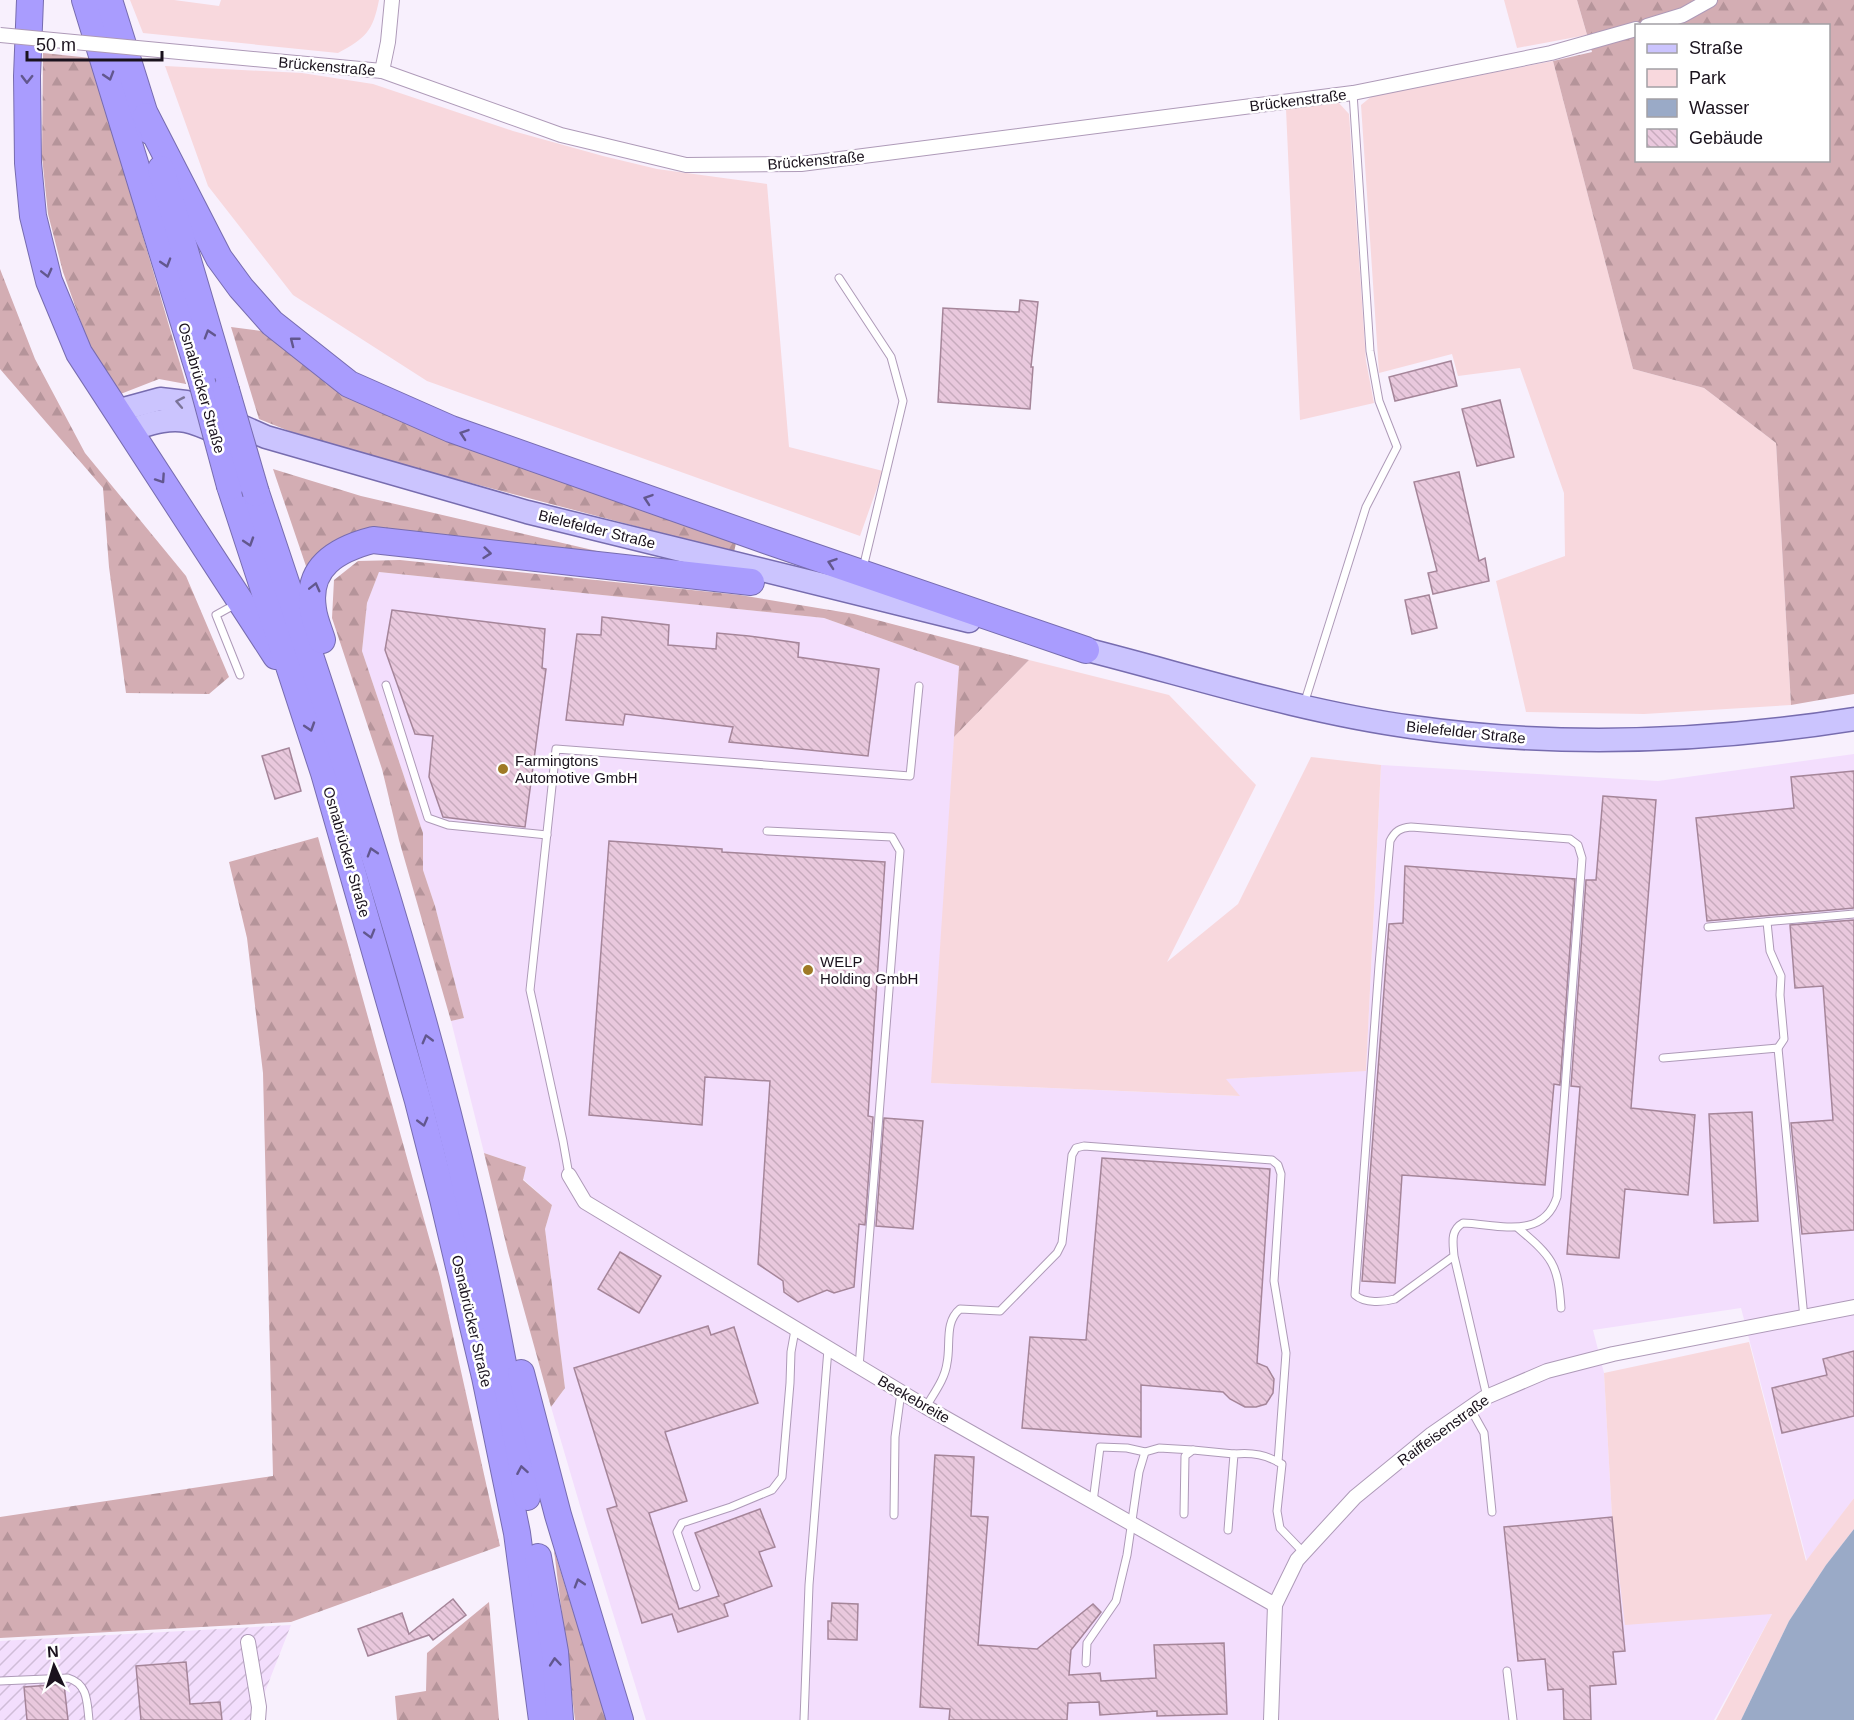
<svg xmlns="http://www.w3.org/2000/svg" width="1854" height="1720" font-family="Helvetica,sans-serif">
<defs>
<pattern id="industrial-furrows" width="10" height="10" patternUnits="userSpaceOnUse" patternTransform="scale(1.5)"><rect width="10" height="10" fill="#f3defd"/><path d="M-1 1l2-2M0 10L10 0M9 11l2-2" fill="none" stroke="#d0bdd8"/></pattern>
<pattern id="forest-firs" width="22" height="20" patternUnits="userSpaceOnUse" patternTransform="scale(1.5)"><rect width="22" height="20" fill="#d3adb3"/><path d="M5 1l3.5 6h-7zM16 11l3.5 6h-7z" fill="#b5949a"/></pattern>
<pattern id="building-back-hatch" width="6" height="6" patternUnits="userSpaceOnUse" patternTransform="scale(1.5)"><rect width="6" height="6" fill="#e9c8dd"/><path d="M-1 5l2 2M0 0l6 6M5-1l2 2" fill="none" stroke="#c7abbd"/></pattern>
</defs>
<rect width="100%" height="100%" fill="#f8f0fd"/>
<polygon fill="#f3defd" points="379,572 824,618 959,666 932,1083 1239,1096 1225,1079 1366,1070 1381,765 1658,781 1854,754 1854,1498 1807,1561 1741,1308 1593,1330 1604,1373 1612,1517 1772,1614 1714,1720 646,1720 586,1526 551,1407 565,1388 545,1229 552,1205 523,1179 526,1167 484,1153 451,1021 464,1018 435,906 423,870 423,833 362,651 367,603"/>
<polygon fill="url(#industrial-furrows)" points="291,1625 259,1707 258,1720 0,1720 0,1641"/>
<g fill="#f8d8dd">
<path d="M130,0H174L219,6L221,0H379C373,31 366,38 338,53L143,33Z"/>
<polygon points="1504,0 1577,0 1587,35 1517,48"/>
<polygon points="1553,61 1633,369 1704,388 1776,443 1791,705 1644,714 1526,712 1496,581 1565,556 1564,493 1520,368 1458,376 1452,354 1379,373 1361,105 1372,96"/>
<polygon points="165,66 302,73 373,84 513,131 603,156 657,169 767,184 789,447 883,471 860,536 427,381 293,295 208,186"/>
<polygon points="1338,102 1349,114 1366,361 1374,403 1300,420 1286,109"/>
<polygon points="1029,660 1169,695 1256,785 1167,962 1238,904 1311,757 1381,765 1366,1071 1226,1079 1240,1096 931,1083 954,737"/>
<polygon points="1749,1342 1806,1561 1854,1498 1854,1529 1826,1565 1789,1621 1741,1720 1716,1720 1772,1614 1625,1625 1612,1517 1604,1373"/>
</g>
<g fill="url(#forest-firs)" fill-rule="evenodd">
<path d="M1577,0H1854V694L1791,705L1776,443L1704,388L1633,369L1553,61L1592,52ZM1636,26H1828V160H1636Z"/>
<polygon points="43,53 91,58 186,384 159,379 118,395 88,342 63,272 48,214 42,157"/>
<polygon points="0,269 35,359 85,453 186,576 229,677 209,694 126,693 109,567 103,488 0,369"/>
<polygon points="231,327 261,331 343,394 737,539 734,552 319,443 259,419"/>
<polygon points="273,469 361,496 631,559 385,533 308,572"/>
<polygon points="400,560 740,595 854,614 1029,660 954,737 959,666 824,618 379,572 367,603 362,651 423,833 423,870 435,906 464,1018 451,1021 399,840 382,769 332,618 334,580 358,561"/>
<polygon points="318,837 440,1277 500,1546 291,1622 0,1638 0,1517 273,1476 263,1073 247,938 229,862"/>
<polygon points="484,1153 526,1167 523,1180 552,1205 545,1229 565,1388 551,1407 508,1252"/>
<polygon points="554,1550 607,1720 575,1720"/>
<polygon points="489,1602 499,1720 397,1720 395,1696 426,1691 427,1653"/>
</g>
<polygon fill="#9aaac7" points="1854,1529 1854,1720 1741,1720 1789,1621 1826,1565"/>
<g fill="url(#building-back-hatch)" stroke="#a58599" stroke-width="1.5">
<polygon points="1020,300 1038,302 1031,367 1033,367 1030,409 938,402 943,308 1019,312"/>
<polygon points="1451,361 1457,386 1395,401 1389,377"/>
<polygon points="1500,400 1514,457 1477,466 1462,409"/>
<polygon points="1459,472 1479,561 1485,558 1489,581 1433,594 1428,573 1437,571 1414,482"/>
<polygon points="1429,595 1437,628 1412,634 1405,600"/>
<polygon points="392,610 545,629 542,668 546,669 525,827 443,817 429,777 433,736 415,734 385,650"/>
<polygon points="602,617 669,625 668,645 716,649 717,633 749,636 799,643 798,657 879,669 868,756 729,742 733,727 625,714 623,725 566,720 577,634 601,635"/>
<polygon points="289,748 301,791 275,799 262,756"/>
<polygon points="1854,771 1854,908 1707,921 1696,818 1794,808 1791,777"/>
<polygon points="1603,796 1656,800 1631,1108 1695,1115 1688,1195 1625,1189 1619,1258 1567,1254 1580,1087 1571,1086 1586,880 1596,880"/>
<polygon points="609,841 722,849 722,852 885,862 868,1116 873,1117 865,1225 859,1224 854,1287 834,1293 827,1290 798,1302 784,1292 783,1281 758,1264 770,1081 705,1077 702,1125 589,1115"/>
<polygon points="1405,866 1575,879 1560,1085 1554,1084 1545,1185 1402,1175 1395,1283 1362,1281 1389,924 1403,923"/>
<polygon points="1854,920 1854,1230 1802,1234 1791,1123 1833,1120 1823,986 1795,988 1790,925"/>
<polygon points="1752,1112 1758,1221 1714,1223 1709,1114"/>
<polygon points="884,1118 923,1121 913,1229 876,1226"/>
<polygon points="1102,1158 1270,1169 1257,1363 1267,1367 1274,1379 1273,1393 1266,1404 1256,1407 1245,1407 1230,1399 1223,1392 1141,1385 1141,1437 1022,1428 1030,1337 1086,1340"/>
<polygon points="620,1252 661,1276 639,1313 598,1289"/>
<polygon points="708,1326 711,1335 734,1327 758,1403 665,1432 687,1501 649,1513 679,1609 719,1596 695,1533 760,1509 775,1547 759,1552 772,1586 724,1604 728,1616 678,1632 672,1614 642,1623 607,1509 617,1506 574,1368"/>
<polygon points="1854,1351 1854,1416 1782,1433 1772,1388 1827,1375 1823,1359"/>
<polygon points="935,1455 974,1457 971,1516 988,1517 978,1645 1037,1649 1093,1604 1101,1612 1071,1650 1069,1675 1100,1673 1101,1681 1156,1678 1154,1645 1224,1643 1227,1714 1157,1716 1157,1711 1100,1715 1099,1702 1068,1703 1067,1720 949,1720 950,1709 920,1707"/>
<polygon points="1612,1517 1625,1651 1613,1652 1616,1684 1590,1686 1591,1720 1564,1720 1563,1689 1548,1690 1545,1659 1518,1661 1504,1527"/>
<polygon points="453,1599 466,1615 433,1640 429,1635 368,1656 358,1629 402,1613 409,1634"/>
<polygon points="832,1603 858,1604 857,1640 828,1639 828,1621 831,1621"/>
<polygon points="186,1662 190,1704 220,1702 222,1720 141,1720 136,1666"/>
<polygon points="64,1684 68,1720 27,1720 24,1687"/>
</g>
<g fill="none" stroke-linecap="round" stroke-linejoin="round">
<g stroke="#ae9ab8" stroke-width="9">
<g id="lane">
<polyline points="839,278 891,357 903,401 863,568"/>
<polyline points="236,604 216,615 240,675"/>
<polyline points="386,685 428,818 448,825 547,835"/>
<polyline points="1304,704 1366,507 1397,447 1379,401 1370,351 1353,93"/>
<polyline points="767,831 892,837 900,851 859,1367"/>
<polyline points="1767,922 1770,951 1781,976 1780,995 1784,1039 1778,1048"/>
<polyline points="1708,927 1854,914"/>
<polyline points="1663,1058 1778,1048 1804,1318"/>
<polyline points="569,1175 563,1141 530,990 556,749 910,776 919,686"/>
<path d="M1518,1228C1552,1257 1558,1263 1561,1308"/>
<path d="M1454,1256L1395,1299C1384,1302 1365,1304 1355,1295L1379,965L1390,841C1395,831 1400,828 1411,827L1570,839L1578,845L1582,858L1557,1197C1543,1241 1497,1224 1463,1223C1450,1230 1453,1243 1454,1256L1487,1397"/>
<path d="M926,1407C934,1393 945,1379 947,1363C951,1345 944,1322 960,1309L1000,1311L1057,1253L1062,1243L1072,1155L1076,1148L1084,1146L1272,1160L1278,1165L1281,1174L1274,1281L1286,1353L1278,1462"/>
<polyline points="1470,1408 1484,1433 1492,1512"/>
<polyline points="1093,1502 1100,1447 1127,1448 1145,1452"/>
<polyline points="1184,1514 1185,1456 1193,1450 1234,1454"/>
<polyline points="894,1515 895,1437 901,1392"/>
<path d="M1228,1530L1234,1454C1253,1452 1266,1455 1282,1464L1277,1511L1280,1528L1304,1553"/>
<polyline points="696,1587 677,1532 682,1523 731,1507 772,1490 782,1477 790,1383 791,1352 795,1330"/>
<polyline points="1086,1663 1087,1643 1116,1601 1127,1555 1139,1472 1145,1452 1159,1448 1193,1450"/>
<polyline points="1507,1671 1513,1720"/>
<path d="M0,1681L68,1678C88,1684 87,1702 89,1720"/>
<polyline points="804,1720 809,1585 828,1349"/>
</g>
</g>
<g stroke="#ae9ab8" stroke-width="16">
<g id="street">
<polyline points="1647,26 1683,15 1710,0"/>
<polyline points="190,53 382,71 561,135 686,165 801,164 1353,93 1551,53 1636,29"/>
<polyline points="382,71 388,42 392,0"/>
<polyline points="569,1175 585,1202 926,1407 1275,1605"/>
<polyline points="248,1642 259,1707 258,1720"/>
<polyline points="1271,1720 1275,1605 1297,1560 1355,1497 1432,1434 1484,1398 1547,1371 1613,1354 1854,1307"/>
</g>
</g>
<g stroke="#776caf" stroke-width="25">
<g id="primary">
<polyline points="116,411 160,399 186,402 266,437 527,512 969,621"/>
<path d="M129,430C147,425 167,417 186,421C200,424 215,432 228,437"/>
<path d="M1068,645C1182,673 1295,711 1412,727C1558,748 1709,742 1854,719"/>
</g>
</g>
<g stroke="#776caf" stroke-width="28">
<g id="highway">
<polyline points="30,0 27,76 28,163 33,216 49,281 79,353 276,656"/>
<polyline points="85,0 202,382"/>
<polyline points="109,0 150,131"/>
<polyline points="146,116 219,258 241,288 272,323 349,384 451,429 768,541 1086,650"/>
<polyline points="161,169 226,390"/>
<polyline points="230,486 324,773 418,1101 443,1199 485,1377 517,1533 542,1720"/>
<path d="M256,493C334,726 413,960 469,1200C492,1298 510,1398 527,1497"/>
<path d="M322,640C319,630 314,619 313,609C306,566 338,549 373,540L751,582"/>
<polyline points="521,1373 558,1515 620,1720"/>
<polyline points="538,1557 555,1652 560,1720"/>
</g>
</g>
<use href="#lane" stroke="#fff" stroke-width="7"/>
<use href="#street" stroke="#fff" stroke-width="14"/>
<use href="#primary" stroke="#cbc4fe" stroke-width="22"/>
<use href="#highway" stroke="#a99cfe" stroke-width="26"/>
<g stroke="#ae9ab8" stroke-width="16" stroke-linecap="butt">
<polyline id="street-bridge" points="0,35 190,53"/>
</g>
<g stroke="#776caf" stroke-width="28" stroke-linecap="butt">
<g id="highway-bridge">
<polyline points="202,382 230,486"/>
<polyline points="226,390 256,493"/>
</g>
</g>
<use href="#street-bridge" stroke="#fff" stroke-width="14"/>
<use href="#highway-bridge" stroke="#a99cfe" stroke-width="26"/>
</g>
<defs><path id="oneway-chevron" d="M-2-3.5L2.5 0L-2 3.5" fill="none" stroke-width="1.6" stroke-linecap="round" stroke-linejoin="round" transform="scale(1.5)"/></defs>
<g stroke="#62578e">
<use href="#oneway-chevron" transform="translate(109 76) rotate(73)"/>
<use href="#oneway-chevron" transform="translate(27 79) rotate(91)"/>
<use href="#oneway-chevron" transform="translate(166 263) rotate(73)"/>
<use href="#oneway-chevron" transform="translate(47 273) rotate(76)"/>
<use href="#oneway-chevron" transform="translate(209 334) rotate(-107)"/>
<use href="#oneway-chevron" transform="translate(294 341) rotate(-142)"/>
<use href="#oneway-chevron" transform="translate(464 434) rotate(-161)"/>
<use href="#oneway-chevron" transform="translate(161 479) rotate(56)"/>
<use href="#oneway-chevron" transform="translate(648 499) rotate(-161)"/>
<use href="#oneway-chevron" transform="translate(249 542) rotate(72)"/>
<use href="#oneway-chevron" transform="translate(487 553) rotate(6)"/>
<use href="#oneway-chevron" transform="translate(832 563) rotate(-161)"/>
<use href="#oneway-chevron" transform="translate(315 587) rotate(-76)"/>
<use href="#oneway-chevron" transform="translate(310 727) rotate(72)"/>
<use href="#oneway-chevron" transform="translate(372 852) rotate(-107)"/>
<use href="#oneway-chevron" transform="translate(370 934) rotate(74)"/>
<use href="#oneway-chevron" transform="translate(427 1039) rotate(-105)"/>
<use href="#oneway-chevron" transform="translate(423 1122) rotate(75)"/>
<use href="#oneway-chevron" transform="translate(522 1470) rotate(-100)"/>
<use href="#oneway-chevron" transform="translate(579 1583) rotate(-107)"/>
<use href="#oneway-chevron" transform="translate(555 1662) rotate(-95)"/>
</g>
<use stroke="#7b7499" href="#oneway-chevron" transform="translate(180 402) rotate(-169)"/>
<g fill="#9e7a26" stroke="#fff" stroke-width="2">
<circle cx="503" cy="769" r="6"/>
<circle cx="808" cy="970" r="6"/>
</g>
<g text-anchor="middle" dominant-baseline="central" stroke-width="5" stroke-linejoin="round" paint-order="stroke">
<g font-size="15" fill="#1a121d" stroke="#fff">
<text transform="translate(327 66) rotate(5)">Brückenstraße</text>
<text transform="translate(1298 100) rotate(-7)">Brückenstraße</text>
<text transform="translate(816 160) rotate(-5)">Brückenstraße</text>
<text transform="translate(202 388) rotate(74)">Osnabrücker Straße</text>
<text transform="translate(597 529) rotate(14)">Bielefelder Straße</text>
<text transform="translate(1466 732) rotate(6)">Bielefelder Straße</text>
<text transform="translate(347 852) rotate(74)">Osnabrücker Straße</text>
<text transform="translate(472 1321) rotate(77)">Osnabrücker Straße</text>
<text transform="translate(914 1399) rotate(30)">Beekebreite</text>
<text transform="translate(1443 1430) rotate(-36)">Raiffeisenstraße</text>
</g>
<g font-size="15" fill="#1a121d" stroke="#fff" text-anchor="start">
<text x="515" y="760">Farmingtons<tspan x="515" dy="17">Automotive GmbH</tspan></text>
<text x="820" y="961">WELP<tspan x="820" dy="17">Holding GmbH</tspan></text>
</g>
</g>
<rect x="1635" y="24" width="195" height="138" fill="#ffffff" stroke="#a3a0a5" stroke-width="1.5"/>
<rect x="1647" y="44" width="30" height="9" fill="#cbc4fe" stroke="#a3a0a5" stroke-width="1.5"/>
<text x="1689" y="54" font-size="18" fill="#1a121d">Straße</text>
<rect x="1647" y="69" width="30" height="18" fill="#f8d8dd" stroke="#a3a0a5" stroke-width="1.5"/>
<text x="1689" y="84" font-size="18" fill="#1a121d">Park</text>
<rect x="1647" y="99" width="30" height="18" fill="#9aaac7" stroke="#a3a0a5" stroke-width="1.5"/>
<text x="1689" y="114" font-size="18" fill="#1a121d">Wasser</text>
<rect x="1647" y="129" width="30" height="18" fill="url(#building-back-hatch)" stroke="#a3a0a5" stroke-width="1.5"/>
<text x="1689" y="144" font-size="18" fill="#1a121d">Gebäude</text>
<g transform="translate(54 1666) rotate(356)" stroke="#ffffff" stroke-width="4.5" paint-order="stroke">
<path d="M0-4.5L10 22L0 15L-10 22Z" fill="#1a121d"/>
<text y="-9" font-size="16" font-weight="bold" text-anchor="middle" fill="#1a121d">N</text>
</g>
<path d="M27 51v9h135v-9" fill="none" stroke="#1a121d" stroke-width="3"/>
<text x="36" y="51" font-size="18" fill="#1a121d" stroke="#ffffff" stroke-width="4.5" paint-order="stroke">50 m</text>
</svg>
